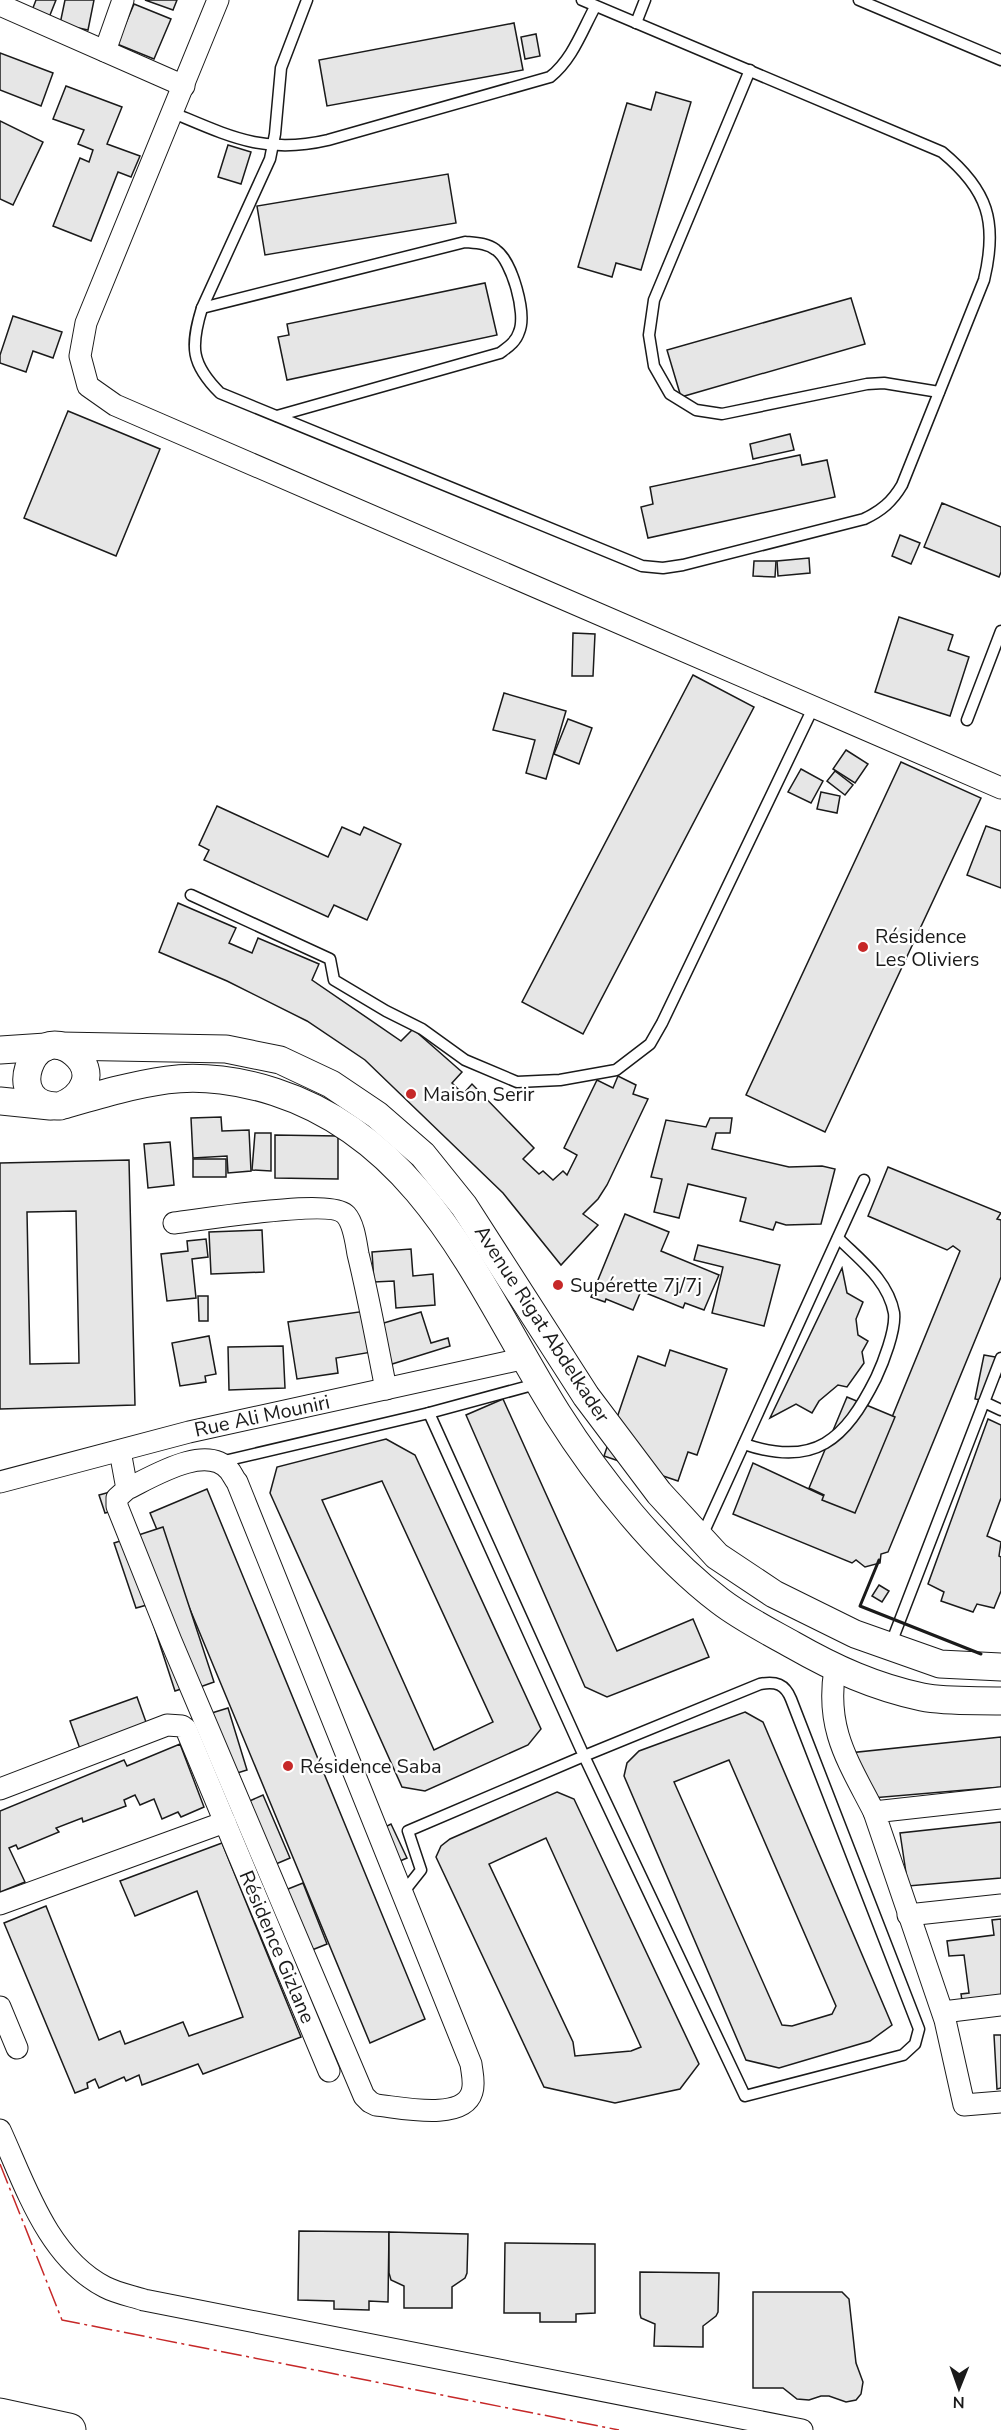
<svg xmlns="http://www.w3.org/2000/svg" width="1001" height="2430" font-family="'Nunito Sans',sans-serif">
<rect width="100%" height="100%" fill="#fff"/>
<g fill="#e6e6e6" stroke="#1a1a1a" stroke-width="1.5" fill-rule="evenodd">
<polygon points="36,0 56,0 48,20 31,13"/>
<polygon points="65,0 94,0 88,30 60,24"/>
<polygon points="145,0 177,0 173,10"/>
<polygon points="134,4 171,19 154,59 117,44"/>
<polygon points="514,23 523,70 327,106 319,60"/>
<polygon points="536,34 540,56 525,59 521,37"/>
<polygon points="0,53 53,73 41,106 0,90"/>
<polygon points="66,86 122,107 107,144 140,156 131,177 118,172 91,241 53,226 80,158 89,162 93,150 78,144 84,130 53,119"/>
<polygon points="656,92 691,102 641,270 616,263 612,277 578,267 627,103 651,110"/>
<polygon points="0,121 43,142 13,205 0,199"/>
<polygon points="228,145 251,152 241,184 218,177"/>
<polygon points="448,174 456,223 265,255 257,206"/>
<polygon points="485,283 497,335 287,380 278,337 289,335 287,324"/>
<polygon points="851,298 865,344 681,397 667,350"/>
<polygon points="13,316 62,332 53,358 33,351 26,372 0,363 0,355"/>
<polygon points="68,411 160,449 116,556 24,518"/>
<polygon points="790,434 794,450 753,459 750,444"/>
<polygon points="800,455 802,465 827,460 835,497 648,538 641,507 653,504 650,487"/>
<polygon points="942,503 1001,527 1001,572 999,577 924,547"/>
<polygon points="900,535 920,543 911,564 892,556"/>
<polygon points="809,558 810,573 778,576 777,561"/>
<polygon points="754,561 776,561 775,577 753,576"/>
<polygon points="899,617 953,635 948,650 969,657 950,716 875,692"/>
<polygon points="573,633 595,634 593,676 572,676"/>
<polygon points="693,675 754,707 583,1034 522,1002"/>
<polygon points="504,693 566,711 546,779 526,773 535,740 493,730"/>
<polygon points="568,719 592,728 579,764 554,754"/>
<polygon points="846,750 868,764 855,783 833,769"/>
<polygon points="901,762 981,798 825,1132 746,1095"/>
<polygon points="801,769 823,781 811,803 788,792"/>
<polygon points="835,771 853,785 845,795 827,781"/>
<polygon points="821,792 840,796 837,813 817,809"/>
<polygon points="217,806 328,857 342,827 360,835 364,827 401,844 367,920 334,905 328,917 204,860 209,850 199,845"/>
<polygon points="986,826 1001,831 1001,888 967,875"/>
<polygon points="178,903 236,928 229,943 252,953 258,938 319,964 312,980 401,1041 413,1029 462,1072 452,1083 463,1094 472,1084 534,1148 523,1159 539,1174 543,1171 553,1180 563,1171 567,1175 577,1155 564,1148 597,1080 613,1088 618,1076 636,1085 633,1094 648,1099 607,1185 598,1199 583,1214 598,1225 561,1265 503,1193 365,1060 307,1021 227,981 159,952"/>
<polygon points="221,1117 222,1131 249,1130 251,1171 228,1173 227,1156 193,1158 191,1118"/>
<polygon points="710,1118 732,1118 730,1133 716,1133 712,1149 789,1167 822,1166 835,1169 821,1224 786,1225 776,1222 773,1230 740,1221 746,1198 688,1184 679,1218 654,1212 662,1179 651,1177 666,1120 706,1127"/>
<polygon points="255,1133 271,1133 271,1171 252,1170"/>
<polygon points="275,1135 338,1136 338,1179 275,1178"/>
<polygon points="170,1142 174,1185 148,1188 144,1144"/>
<rect x="193" y="1159" width="33" height="18"/>
<path d="M129,1160L135,1405L0,1409V1163ZM76,1211L79,1363L30,1364L27,1212Z"/>
<polygon points="888,1167 1001,1213 997,1219 1001,1220 1001,1277 888,1552 881,1554 880,1563 865,1567 856,1560 852,1563 733,1514 753,1463 854,1510 960,1251 953,1246 947,1250 868,1216"/>
<polygon points="625,1214 669,1232 661,1251 719,1275 704,1310 685,1303 683,1308 641,1291 633,1310 606,1299 605,1302 591,1297"/>
<polygon points="262,1230 264,1272 211,1274 209,1232"/>
<polygon points="206,1239 208,1257 192,1259 196,1298 167,1301 161,1254 188,1251 187,1241"/>
<polygon points="698,1245 780,1265 764,1326 712,1313 723,1267 694,1260"/>
<polygon points="411,1249 413,1276 433,1274 435,1305 396,1308 394,1281 374,1282 372,1252"/>
<polygon points="842,1268 847,1293 863,1302 856,1319 858,1335 868,1341 862,1352 864,1363 847,1387 838,1385 819,1401 812,1413 796,1404 770,1418"/>
<polygon points="198,1296 208,1296 208,1321 199,1321"/>
<polygon points="366,1311 372,1352 336,1358 338,1373 297,1379 288,1322"/>
<polygon points="421,1312 431,1343 448,1338 450,1346 389,1365 377,1325"/>
<polygon points="209,1336 216,1374 205,1376 206,1382 180,1386 172,1343"/>
<polygon points="283,1346 285,1388 229,1390 228,1347"/>
<polygon points="670,1350 727,1369 697,1455 688,1452 678,1481 604,1456 638,1356 665,1366"/>
<polygon points="984,1355 1001,1358 1001,1377 991,1375 986,1401 975,1399"/>
<polygon points="847,1397 895,1417 855,1513 822,1500 824,1495 809,1488"/>
<polygon points="503,1399 617,1651 693,1619 709,1657 607,1697 585,1687 466,1415"/>
<polygon points="988,1419 1001,1425 1001,1498 987,1536 1001,1542 999,1556 1001,1557 1001,1591 994,1608 977,1604 973,1612 941,1601 944,1592 928,1584"/>
<path d="M386,1439L415,1455L541,1729L528,1745L425,1791L402,1787L270,1493L277,1467ZM382,1481L493,1722L434,1750L322,1500Z"/>
<polygon points="207,1489 425,2019 370,2043 150,1513"/>
<polygon points="114,1491 120,1509 105,1513 99,1495"/>
<polygon points="163,1527 214,1682 200,1687 199,1683 175,1691 147,1605 136,1608 114,1543"/>
<polygon points="879,1585 889,1591 882,1602 872,1596"/>
<polygon points="137,1697 151,1736 84,1760 70,1721"/>
<polygon points="228,1708 247,1770 208,1782 189,1720"/>
<path d="M745,1712L763,1722L892,2025L870,2041L779,2068L746,2060L624,1776L627,1763L639,1751ZM729,1760L836,2006L832,2014L792,2026L782,2025L674,1782Z"/>
<polygon points="1001,1737 1001,1787 872,1798 849,1753"/>
<polygon points="180,1744 204,1807 181,1817 178,1812 162,1819 154,1799 140,1805 135,1795 124,1800 126,1806 83,1822 82,1818 56,1828 59,1832 18,1849 16,1845 9,1848 25,1882 0,1892 0,1811 124,1760 127,1766"/>
<path d="M557,1792L574,1799L699,2064L680,2089L615,2103L544,2087L436,1857L441,1846L450,1839ZM546,1838L641,2047L631,2051L575,2056L573,2042L489,1864Z"/>
<polygon points="263,1795 290,1858 250,1875 223,1813"/>
<polygon points="1001,1822 1001,1878 908,1886 900,1833"/>
<polygon points="391,1824 407,1858 393,1864 377,1831"/>
<polygon points="222,1843 301,2037 203,2074 198,2064 142,2085 139,2075 126,2081 124,2077 99,2088 95,2079 87,2083 88,2088 75,2093 4,1923 46,1906 99,2040 120,2031 125,2044 183,2022 189,2036 243,2017 197,1891 135,1916 120,1881"/>
<polygon points="303,1883 327,1944 282,1962 258,1901"/>
<polygon points="1001,1919 1001,2002 963,2007 961,1994 969,1993 964,1955 949,1956 947,1941 994,1935 992,1920"/>
<polygon points="994,2035 1001,2035 1001,2088 997,2089"/>
<polygon points="299,2231 389,2232 388,2302 369,2301 369,2310 334,2309 334,2301 298,2300"/>
<polygon points="389,2232 468,2234 467,2273 465,2278 452,2287 452,2308 404,2308 404,2286 391,2280 389,2273"/>
<polygon points="505,2243 595,2244 595,2313 576,2314 576,2322 540,2322 540,2313 504,2313"/>
<polygon points="640,2272 719,2273 718,2312 716,2316 703,2326 703,2347 654,2346 655,2324 641,2318 640,2314"/>
<polygon points="753,2292 842,2292 849,2299 856,2363 863,2382 861,2394 856,2400 846,2402 829,2396 821,2396 809,2400 797,2399 783,2388 753,2388"/>
</g>
<g fill="none" stroke-linecap="round" stroke-linejoin="round">
<g stroke="#1a1a1a" stroke-width="13">
<g id="service">
<path d="M307,0L281,68L275,134L270,159L202,308C190,347 191,364 220,393L642,566L663,568L683,565L864,519C881,511 892,502 902,485L984,280C998,222 988,190 942,152L582,0"/>
<polyline points="859,0 1001,60"/>
<polyline points="636,23 645,0"/>
<polyline points="750,70 654,300 649,335 654,366 670,394 696,410 722,414 867,384 884,383 939,392"/>
<path d="M171,112C229,136 264,155 328,140L550,77C572,60 582,31 595,7"/>
<path d="M202,308L465,242C476,243 487,243 496,250C512,261 527,314 519,332C516,342 508,347 500,353L277,416"/>
<polyline points="967,720 1001,631"/>
<polyline points="191,895 330,959 334,980 386,1011 422,1029 465,1060 517,1082 560,1080 616,1070 650,1044 662,1023 814,706"/>
<polyline points="984,1402 1001,1410"/>
<path d="M744,1444C815,1468 845,1440 876,1378C883,1363 896,1330 894,1313C888,1280 860,1260 838,1238"/>
<polyline points="220,1462 429,1413 540,1383"/>
<polyline points="701,1538 864,1180"/>
<polyline points="890,1646 1001,1358"/>
<path d="M402,1894L421,1870L408,1831L584,1756L760,1684C776,1681 785,1684 791,1699L919,2029L915,2044L903,2055L745,2096L584,1756L429,1413"/>
</g>
</g>
<g stroke="#1a1a1a" stroke-width="23">
<g id="minor">
<polyline points="218,0 86,323 80,356 88,386 115,405 1001,788"/>
<polyline points="0,5 184,86"/>
<polyline points="105,51 123,0"/>
<path d="M174,1223C201,1220 331,1198 346,1215C354,1224 356,1243 358,1254C369,1299 377,1344 386,1389"/>
<path d="M120,1451L127,1489L117,1498V1506L171,1641L364,2096L370,2102L376,2105C399,2107 463,2122 472,2092C475,2083 472,2073 471,2064L237,1482C234,1479 232,1473 229,1470C206,1443 152,1477 127,1489"/>
<polyline points="0,1482 189,1432 526,1358"/>
<path d="M835,1669C825,1729 848,1761 874,1812"/>
<polyline points="0,1789 167,1725 182,1726 186,1729 329,2071"/>
<polyline points="1001,1798 874,1812 945,2020 964,2105 1001,2102"/>
<polyline points="0,1904 225,1822"/>
<polyline points="908,1915 1001,1905"/>
<polyline points="0,2007 17,2048"/>
<polyline points="943,2012 1001,2005"/>
<path d="M0,2130C25,2184 47,2257 105,2287C116,2293 132,2296 144,2300L802,2430"/>
</g>
</g>
<g stroke="#1a1a1a" stroke-width="29">
<g id="tertiary">
<polyline points="60,1046 226,1049 280,1060 331,1084 377,1115 423,1155 464,1206 586,1396 659,1493 717,1556 774,1594 855,1634 940,1664 1001,1667"/>
<polyline points="0,1050 46,1047"/>
<polyline points="0,1101 50,1106"/>
<path d="M60,1106C84,1097 97,1072 74,1053C32,1018 0,1109 60,1106C95,1096 131,1085 167,1080C201,1075 242,1081 275,1092C426,1141 480,1290 557,1413C598,1478 658,1554 720,1601C742,1618 768,1631 793,1645C835,1669 875,1687 922,1697C948,1702 975,1700 1001,1701"/>
</g>
</g>
<g stroke="#1a1a1a" stroke-width="35">
<polyline id="motorway" points="0,2415 69,2430"/>
</g>
<use href="#service" stroke="#fff" stroke-width="10"/>
<use href="#minor" stroke="#fff" stroke-width="21"/>
<use href="#tertiary" stroke="#fff" stroke-width="27"/>
<use href="#motorway" stroke="#fff" stroke-width="33"/>
<polyline stroke="#1a1a1a" stroke-width="3" points="879,1560 860,1606 981,1654"/>
<polyline stroke="#c62828" stroke-width="1.5" stroke-dasharray="21 4.5 3 4.5" stroke-linecap="butt" points="0,2164 62,2320 619,2430"/>
</g>
<g fill="#c62828" stroke="#fff" stroke-width="2">
<circle cx="863" cy="947" r="6"/>
<circle cx="411" cy="1094" r="6"/>
<circle cx="558" cy="1285" r="6"/>
<circle cx="288" cy="1766" r="6"/>
</g>
<g text-anchor="middle" dominant-baseline="central" stroke-width="4.5" stroke-linejoin="round" paint-order="stroke">
<g font-size="20" fill="#1a1a1a" stroke="#fff" text-anchor="start">
<text x="875" y="936">Résidence<tspan x="875" dy="23">Les Oliviers</tspan></text>
<text x="423" y="1094">Maison Serir</text>
<text x="570" y="1285">Supérette 7j/7j</text>
<text x="300" y="1766">Résidence Saba</text>
</g>
<g font-size="20" fill="#1a1a1a" stroke="#fff">
<text transform="translate(542 1324) rotate(57)">Avenue Rigat Abdelkader</text>
<text transform="translate(262 1416) rotate(-12)">Rue Ali Mouniri</text>
<text transform="translate(277 1947) rotate(67)">Résidence Gizlane</text>
</g>
</g>
<g transform="translate(959 2388) rotate(181)" stroke="#ffffff" stroke-width="4.5" paint-order="stroke">
<path d="M0-4.5L10 22L0 15L-10 22Z" fill="#1a1a1a"/>
<text y="-9" font-size="16" font-weight="bold" text-anchor="middle" fill="#1a1a1a">N</text>
</g>
</svg>
